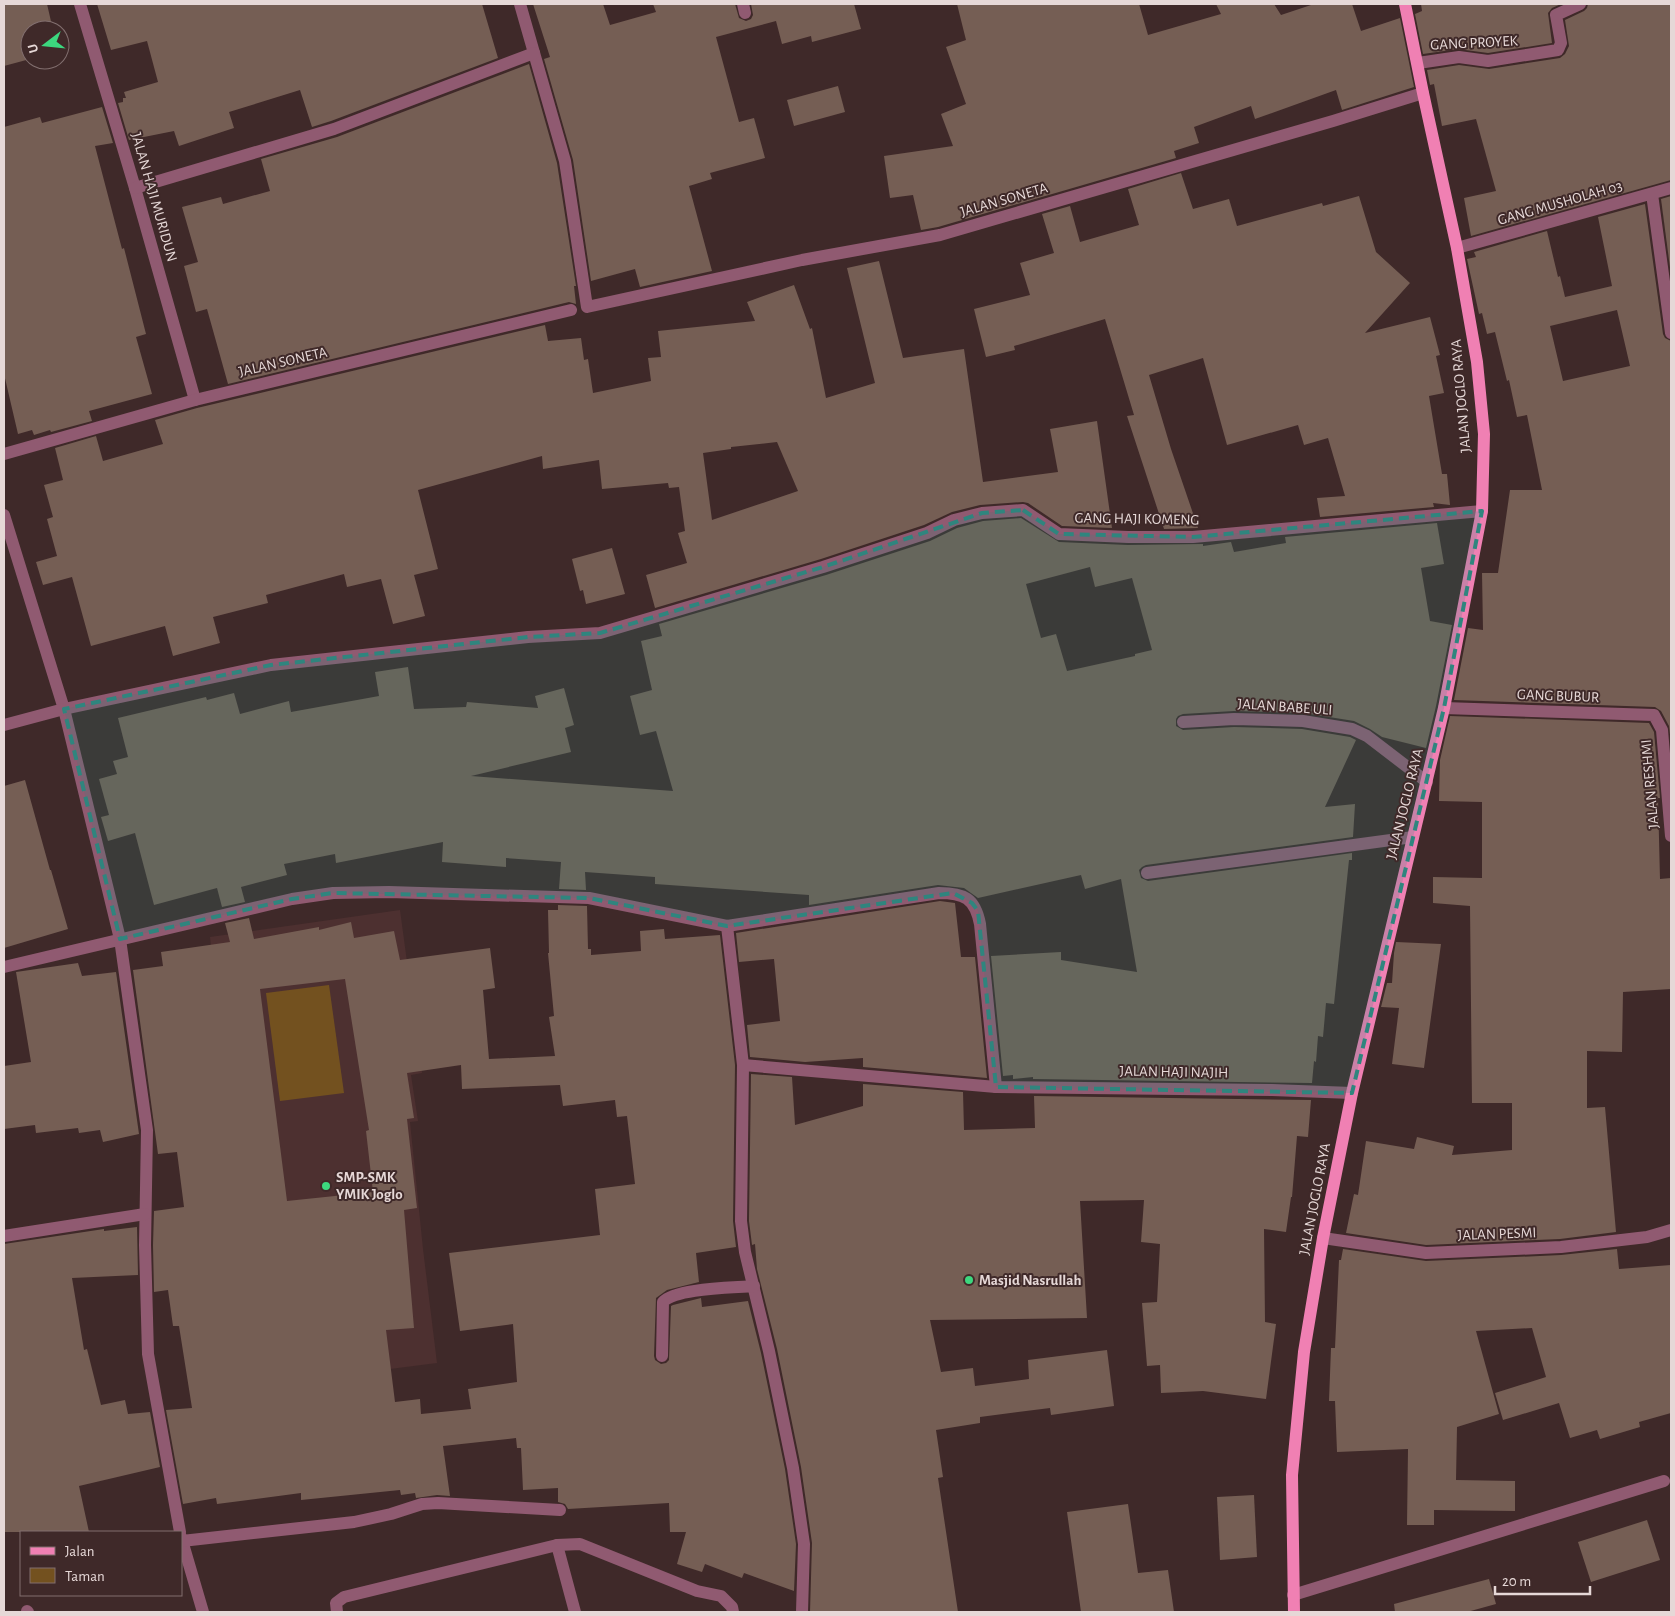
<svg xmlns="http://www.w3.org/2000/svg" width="1675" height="1616" font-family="'Alegreya Sans',sans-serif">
<rect width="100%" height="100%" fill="#3f2929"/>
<polygon fill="#4d3030" points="400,910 422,1073 411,1075 418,1121 410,1122 423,1249 437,1363 288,1382 244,1265 210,937"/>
<polygon fill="#73511f" points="329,985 344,1093 280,1101 266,993"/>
<g fill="#755e54" fill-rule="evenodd">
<polygon points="4,4 47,4 53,30 30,30 30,59 4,66"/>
<polygon points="97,4 482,4 498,58 331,121 312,127 300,90 229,112 234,128 179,146 174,131 129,140 118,103 123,102 123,98 126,98 124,92 158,82 147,41 111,50"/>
<polygon points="533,4 603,4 610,25 656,12 653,4 735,4 739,18 746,21 751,19 753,15 751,4 854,4 861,29 812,42 811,36 782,44 776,21 716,37 739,122 754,118 765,158 710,173 712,179 689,186 712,271 640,287 635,269 591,281 573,160 544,59 550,57"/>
<polygon points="957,4 1139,4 1148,35 1221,14 1216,4 1274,4 1281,15 1314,4 1352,4 1361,31 1400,18 1414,87 1342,110 1336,90 1255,119 1251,106 1194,127 1199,143 1174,151 1176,158 938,227 921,230 913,195 890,198 884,156 953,146 941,114 966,104 946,47 966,40"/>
<polygon points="1421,4 1561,4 1552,8 1548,13 1552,43 1488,53 1458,49 1423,54 1415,14 1422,11"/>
<polygon points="1588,4 1671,4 1671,180 1471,236 1464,198 1496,191 1476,119 1442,126 1434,84 1430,85 1427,70 1459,65 1489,69 1560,58 1565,54 1569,46 1565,20 1584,11 1587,8"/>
<polygon points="529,64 557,163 576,286 574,286 576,304 569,302 228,384 207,309 196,312 184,266 198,262 182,207 221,197 223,204 270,191 261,159 337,137"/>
<polygon points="838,86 845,112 794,126 787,100"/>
<polygon points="102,107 113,143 95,146 122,249 124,248 146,334 136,337 152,394 89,411 92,421 51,432 50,430 34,435 32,430 18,434 4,374 4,127 40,117 42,123"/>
<polygon points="1181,173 1193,209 1229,199 1237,226 1322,203 1323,206 1359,196 1376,252 1410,283 1365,333 1430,317 1440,355 1436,356 1444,393 1429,396 1442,474 1447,474 1450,505 1433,503 1434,507 1320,517 1317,498 1345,496 1328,438 1304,445 1298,425 1227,445 1203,358 1149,375 1171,449 1198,528 1164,529 1127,416 1134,415 1105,319 1014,346 1015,350 986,357 974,309 1030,295 1020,263 1054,253 1042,214 1070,206 1080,242 1139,225 1128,189"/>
<polygon points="1671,196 1671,275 1661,199"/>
<path d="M1645,204L1663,334L1665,338L1671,341V743L1669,726L1661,711L1655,707L1454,700L1468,628L1483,630L1482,573H1498L1510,490H1542L1527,415L1517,417L1509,380L1507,381L1495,332L1487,334L1482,313L1479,314L1467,259L1476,257L1474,252L1547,231L1558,277L1560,276L1565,297L1612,286L1598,217ZM1617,310L1630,366L1563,381L1550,326Z"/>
<path d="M879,261L903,358L964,349L983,482L1058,472L1050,429L1097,421L1112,528L1062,526L1028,503L1023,502L980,505L952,512L924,525L821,559L655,608L646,575L687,563L678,533L685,531L679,487L669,488L668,483L602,489L599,460L543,469L542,456L418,490L438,569L414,575L425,616L393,624L381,579L347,587L344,574L266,595L268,603L213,617L220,643L173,656L165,626L91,646L72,577L43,585L36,562L57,556L47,519L53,517L44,485L63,480L55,448L96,436L103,461L163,444L155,420L197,408L545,325L548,341L581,338L584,360L588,359L593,393L651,381L648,358L661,357L658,331L755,321L747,302L794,285L810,329L812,328L826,398L875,383L847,268ZM777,442L798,491L712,520L703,453L731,449V447Z"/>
<path d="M1021,518L1059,542L1128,545L1203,544V546L1231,542L1234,552L1286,543L1285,537L1437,523L1444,564L1421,568L1430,621L1452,625L1436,706L1426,748L1382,737L1370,729L1354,721L1304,713L1234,711L1183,714L1178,716L1176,719V726L1183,730L1234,727L1302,729L1350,737L1356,740L1325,807L1355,804L1353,837L1146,865L1142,867L1139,870L1141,878L1148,881L1352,853V860H1349L1334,1004L1326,1003L1323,1037L1318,1036L1316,1062L1314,1061L1312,1083L1033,1079V1077L1013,1079V1075L1003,1076L991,956L1061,952V960L1137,972L1121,879L1085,889L1081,875L978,898L964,888L938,885L809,905V895L655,884V877L585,872L586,890L559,889L561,862L506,858V867L442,862L443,842L336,863L335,854L284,864L287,875L241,887L245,902L222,907L217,888L154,905L135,833L108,841L101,817L109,815L99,779L117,774L113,761L128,757L118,718L206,697L207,700L234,693L240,714L289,701L291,712L379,696L375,672L408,667L414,709L466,707L467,702L538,708L535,696L564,688L574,725L565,728L571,752L471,776L673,791L656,731L640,735L630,696L652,690L641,641L662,636L659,624L826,575L930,541L957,528L983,521ZM1090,567L1095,587L1132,578L1152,650L1135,654V656L1067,671L1056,634L1041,638L1026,584Z"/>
<polygon points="612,548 625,594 586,604 583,590 580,591 572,559"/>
<polygon points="1450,716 1649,723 1654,732 1660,798 1658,798 1660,879 1671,878 1671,989 1623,992 1622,1052 1587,1051 1587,1108 1605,1107 1616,1232 1560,1239 1426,1245 1346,1233 1354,1194 1358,1195 1366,1141 1414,1149 1417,1137 1454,1146 1452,1155 1512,1150 1512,1103 1472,1103 1470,906 1433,903 1433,877 1482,878 1482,802 1439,801 1440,760"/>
<polygon points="25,780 50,870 51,870 68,929 4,948 4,786"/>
<polygon points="940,901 955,903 961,957 975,957 987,1078 863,1067 863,1058 805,1062 750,1057 747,1025 780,1021 774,959 739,962 736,933"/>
<path d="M558,905L587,906L588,949H591V955L641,951L640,931L664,929L665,939L720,935L735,1065L733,1221L736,1247L696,1253L699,1282L667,1290L656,1298L654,1356L655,1360L661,1364L666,1363L669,1360L671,1306L673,1305L701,1298L702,1307L748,1301L761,1353L785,1469L796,1544L794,1591L744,1573L742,1578L705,1564L702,1572L677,1564L686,1532H670L669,1503L568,1509L565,1504L558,1502V1488L523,1490L521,1448H517L516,1438L443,1446L450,1496L437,1495L416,1498L415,1493L401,1495L400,1490L301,1500V1493L217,1504L216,1498L183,1504L166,1410L192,1408L179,1326H173L168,1290L154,1292L153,1245L154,1211L184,1207L177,1152L158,1154L133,970L163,966L161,952L230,942L225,923L249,918L254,939L319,927V930L351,922L354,938L394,931L400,960L490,948L495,988L483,990L489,1059L555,1056L549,1017L554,1016L548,953H549L548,910H558ZM345,979L369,1130L366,1131L373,1192L287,1201L260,989ZM461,1065L462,1089L560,1085L563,1106L615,1100L617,1117L627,1116L635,1184L595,1189L600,1235L449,1253L460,1331L513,1324L517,1382L468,1389L471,1409L421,1414L420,1399L395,1402L386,1330L414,1328L404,1210L417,1208L407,1119L414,1118L407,1073Z"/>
<polygon points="1396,942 1441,944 1424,1068 1392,1064 1399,1008 1381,1007 1387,983 1392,983 1394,953"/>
<polygon points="78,963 82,976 116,972 139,1134 103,1142 100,1130 79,1133 78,1128 36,1133 35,1125 4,1129 4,1066 31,1062 16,972"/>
<polygon points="751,1074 792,1077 795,1125 863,1106 863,1084 963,1092 964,1130 1035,1128 1034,1096 1311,1100 1308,1137 1297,1136 1292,1197 1291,1197 1286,1232 1264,1229 1265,1322 1276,1324 1266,1399 1203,1391 1161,1393 1160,1365 1147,1366 1142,1303 1157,1302 1160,1244 1141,1242 1144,1200 1080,1201 1087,1318 930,1320 941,1372 973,1368 975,1386 1029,1379 1028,1360 1107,1350 1114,1406 1051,1415 1050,1408 980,1417 980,1423 936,1430 943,1477 938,1478 958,1612 810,1612 812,1543 801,1467 777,1349 757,1269 755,1244 752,1245 749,1221"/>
<polygon points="137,1227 138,1275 72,1278 84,1350 87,1349 101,1405 125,1400 128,1414 150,1412 160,1467 79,1486 89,1532 4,1532 4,1244 104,1229 104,1231"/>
<polygon points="1343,1249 1426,1261 1561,1255 1617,1249 1619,1269 1671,1265 1671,1413 1639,1422 1640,1427 1600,1439 1597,1430 1570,1438 1559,1403 1503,1420 1495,1393 1546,1377 1532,1328 1476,1331 1499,1414 1457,1427 1456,1480 1515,1481 1515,1511 1434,1510 1434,1525 1407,1525 1408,1449 1337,1452 1335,1401 1329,1401 1331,1348 1335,1348 1339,1260 1341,1260"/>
<polygon points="1254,1495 1257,1557 1220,1560 1217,1497"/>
<polygon points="1128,1504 1138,1573 1168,1570 1174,1612 1081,1612 1067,1512"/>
<polygon points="1647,1520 1660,1560 1591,1582 1578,1542"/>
<polygon points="1489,1579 1496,1604 1467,1612 1395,1612 1394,1604"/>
</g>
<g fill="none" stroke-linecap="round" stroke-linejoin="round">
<g stroke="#905a71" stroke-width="12">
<polyline points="80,4 135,188 195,400"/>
<polyline points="520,4 565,161 587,307 802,260 940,235 1333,121 1423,93"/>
<polyline points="743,4 745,13"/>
<polyline points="1418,63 1459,57 1488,61 1558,50 1561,43 1556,15 1580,4"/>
<polyline points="135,188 334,129 534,53"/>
<polyline points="1652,194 1671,333"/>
<polyline points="1457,248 1671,188"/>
<polyline points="4,454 195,400 571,310"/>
<polyline points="4,515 64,709 120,939 147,1130 145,1245 148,1354 180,1532"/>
<polyline points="1444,708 1654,715 1662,730 1671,836"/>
<polyline points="1183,722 1234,719 1303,721 1352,729 1367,736 1427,782"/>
<polyline points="4,725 64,709 271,665 528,637 600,633 823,567 927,533 954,520 982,513 1023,510 1059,534 1128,537 1193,537 1482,511"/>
<polyline points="1147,873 1413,837"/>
<polyline points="727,926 743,1065 741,1221 745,1252 769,1351 793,1468 804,1544 802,1612"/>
<path d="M4,967L292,899L333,893L389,892L589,898L727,926L939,893C964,893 975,898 980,924L996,1087"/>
<polyline points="743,1065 996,1087 1272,1090 1352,1093"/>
<polyline points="4,1236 145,1214"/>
<polyline points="1323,1238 1426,1253 1561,1247 1647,1237 1671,1230"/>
<path d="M662,1356L663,1302C676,1288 733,1288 754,1286"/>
<polyline points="181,1537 203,1612"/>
<polyline points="182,1541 354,1522 391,1514 422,1504 438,1503 560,1510"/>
<polyline points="557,1545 575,1612"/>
<polyline points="1293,1595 1664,1481"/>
<polyline points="27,1611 28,1612"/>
<polyline points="337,1612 336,1603 344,1597 557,1545 580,1544 697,1591 721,1596 732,1607 733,1612"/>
</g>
<polyline stroke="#f080b3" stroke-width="12" points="1294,1612 1292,1475 1304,1352 1323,1238 1352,1093 1444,708 1482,511 1484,434 1477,362 1457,248 1423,93 1405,4"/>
</g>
<path fill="#2f857e" fill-opacity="0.2" stroke="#2f857e" stroke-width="4" stroke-dasharray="10 6" stroke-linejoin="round" d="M1023,510L1059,534L1193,537L1482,511L1444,708L1352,1093L996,1087L978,911L972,903L953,893L727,926L589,898L333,893L292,899L120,939L64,709L271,665L528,637L600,633L823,567L982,513Z"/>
<g fill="#3cd77e" stroke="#3f2929" stroke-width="2">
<circle cx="326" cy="1186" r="5"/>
<circle cx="969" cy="1280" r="5"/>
</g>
<g text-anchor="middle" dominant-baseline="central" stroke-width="4" stroke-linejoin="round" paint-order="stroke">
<g font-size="15" fill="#e6d8d7" stroke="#3f2929">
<text transform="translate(1474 43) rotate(-3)">GANG PROYEK</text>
<text transform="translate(154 197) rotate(74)">JALAN HAJI MURIDUN</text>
<text transform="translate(1004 200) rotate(-16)">JALAN SONETA</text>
<text transform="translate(1560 203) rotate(-16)">GANG MUSHOLAH 03</text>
<text transform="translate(283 362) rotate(-13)">JALAN SONETA</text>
<text transform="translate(1461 396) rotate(-95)">JALAN JOGLO RAYA</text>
<text transform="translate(1137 519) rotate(1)">GANG HAJI KOMENG</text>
<text transform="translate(1558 696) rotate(2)">GANG BUBUR</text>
<text transform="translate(1285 707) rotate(4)">JALAN BABE ULI</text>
<text transform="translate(1650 784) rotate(-95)">JALAN RESHMI</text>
<text transform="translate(1405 804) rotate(-76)">JALAN JOGLO RAYA</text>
<text transform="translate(1174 1072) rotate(1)">JALAN HAJI NAJIH</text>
<text transform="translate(1315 1199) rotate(-79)">JALAN JOGLO RAYA</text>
<text transform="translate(1497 1234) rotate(-2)">JALAN PESMI</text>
</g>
<g font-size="15" font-weight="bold" fill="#e6d8d7" stroke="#3f2929" text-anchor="start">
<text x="336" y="1177">SMP-SMK<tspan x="336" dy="17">YMIK Joglo</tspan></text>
<text x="979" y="1280">Masjid Nasrullah</text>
</g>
</g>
<rect width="1675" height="1616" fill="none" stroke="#e6d8d7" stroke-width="10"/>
<rect x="20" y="1531" width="162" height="65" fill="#3f2929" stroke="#826f6f"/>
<rect x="30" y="1547" width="25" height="8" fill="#f080b3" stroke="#826f6f"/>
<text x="65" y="1556" font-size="15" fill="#e6d8d7">Jalan</text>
<rect x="30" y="1568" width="25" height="15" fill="#73511f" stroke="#826f6f"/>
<text x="65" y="1581" font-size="15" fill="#e6d8d7">Taman</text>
<g transform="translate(45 45) rotate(254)"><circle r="24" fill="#3f2929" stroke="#826f6f"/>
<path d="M0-4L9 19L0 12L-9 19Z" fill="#3cd77e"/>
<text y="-8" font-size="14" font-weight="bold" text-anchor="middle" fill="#e6d8d7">U</text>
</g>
<path d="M1495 1586v8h95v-8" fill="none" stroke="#e6d8d7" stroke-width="2.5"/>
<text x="1502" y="1586" font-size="15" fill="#e6d8d7" stroke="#3f2929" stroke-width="4" paint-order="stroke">20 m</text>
</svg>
